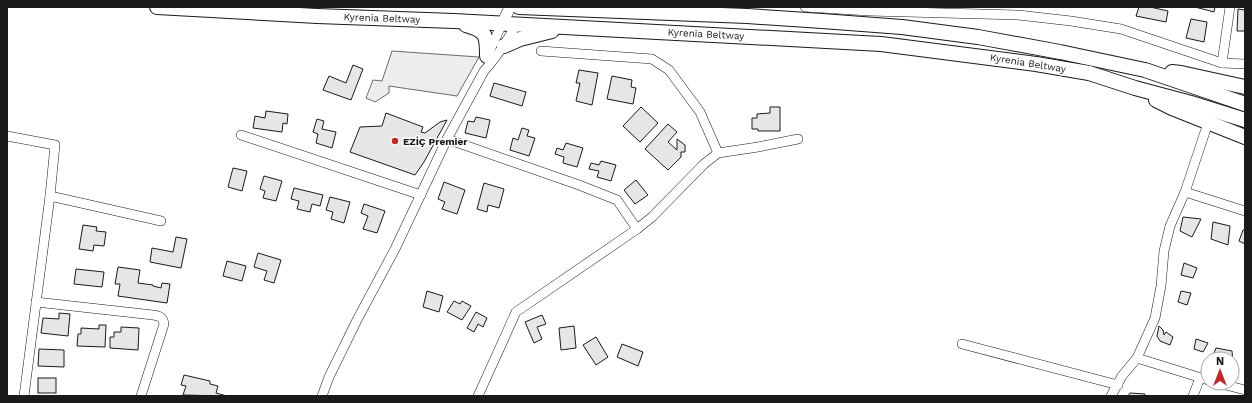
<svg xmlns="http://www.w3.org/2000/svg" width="1252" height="403" font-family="'Work Sans',sans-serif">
<rect width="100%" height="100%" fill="#fff"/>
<polygon fill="#ededed" stroke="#6a6a6a" points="392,51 479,57 457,96 389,86 389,93 375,102 366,98 373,80 382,81"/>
<g fill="#e6e6e6" stroke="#1a1a1a">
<polygon points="1139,7 1150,7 1168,11 1166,22 1136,16"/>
<polygon points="1195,7 1215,7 1214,12"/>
<polygon points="1238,9 1245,10 1245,31 1237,31"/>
<polygon points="1191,19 1207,22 1204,42 1186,38"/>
<polygon points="353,65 363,69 351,100 323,90 329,76 346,83"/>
<polygon points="579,70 598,73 592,105 576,101 580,83 576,83"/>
<polygon points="612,76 632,80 631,87 636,88 633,104 607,99"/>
<polygon points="494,83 526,92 522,106 490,96"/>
<polygon points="641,107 658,123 640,142 623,126"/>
<polygon points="770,107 780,107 780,131 758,131 758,129 752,129 752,118 757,118 757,114 770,113"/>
<polygon points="266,111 288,114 287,124 283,123 282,132 253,128 255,116 265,118"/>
<polygon points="386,113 423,127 421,132 425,133 440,122 447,120 424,162 415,175 350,152 360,127 382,126"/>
<polygon points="476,117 490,120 486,138 465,133 468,121 474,122"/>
<polygon points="317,119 324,121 322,129 336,132 332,148 316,143 318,134 313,132"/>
<polygon points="668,124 677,132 668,142 677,150 677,139 685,145 685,152 681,152 681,157 668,170 645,149"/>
<polygon points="522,128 529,130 527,136 535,138 529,156 510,150 513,138 518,140"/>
<polygon points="566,143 583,148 577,167 563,163 564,157 555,154 557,148 563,150"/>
<polygon points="601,161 616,165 611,181 597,177 599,171 589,169 591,163 599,165"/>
<polygon points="233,168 247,171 242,191 228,187"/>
<polygon points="264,176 282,181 276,201 263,198 265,191 260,189"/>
<polygon points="636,180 648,195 635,204 624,190"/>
<polygon points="444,182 465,190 457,214 442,209 445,202 438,199"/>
<polygon points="484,183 504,189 499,208 488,205 487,212 477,209"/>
<polygon points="294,188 323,195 320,206 312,204 310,212 297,209 299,201 291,199"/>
<polygon points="330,197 350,202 344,223 331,219 333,212 326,210"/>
<polygon points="364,204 385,211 377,233 363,229 368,216 361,213"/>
<polygon points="1183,217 1201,219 1192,237 1180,231"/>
<polygon points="1213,222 1230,226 1228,245 1211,239"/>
<polygon points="83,225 97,227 96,231 106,232 104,246 94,245 93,251 79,249"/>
<polygon points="1243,230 1245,230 1245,244 1239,241"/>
<polygon points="176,237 187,239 181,268 150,262 152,248 173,252"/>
<polygon points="258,253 281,260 274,283 264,280 267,271 254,267"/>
<polygon points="227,261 246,266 242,281 223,276"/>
<polygon points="1184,263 1197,268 1193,278 1181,275"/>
<polygon points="118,267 140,270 138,283 153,285 153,286 161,288 162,283 170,284 167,303 118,296 120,284 115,284"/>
<polygon points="76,269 104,272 102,287 74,284"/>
<polygon points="427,291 443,296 439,312 423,307"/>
<polygon points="1181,291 1191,293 1187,305 1178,302"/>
<polygon points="454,301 460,304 462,301 471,306 462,320 447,312"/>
<polygon points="476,312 487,318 483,327 478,324 474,332 467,328"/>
<polygon points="59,313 70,314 68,336 41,333 43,318 59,319"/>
<polygon points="542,315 546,324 537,327 542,339 534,343 525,322"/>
<polygon points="99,325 106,325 105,347 77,346 78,334 81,334 81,328 99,329"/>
<polygon points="574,326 576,348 561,350 559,328"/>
<polygon points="1159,326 1163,330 1164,335 1166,332 1173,337 1170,345 1160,341 1157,336"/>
<polygon points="121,327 139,328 138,350 110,348 110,337 114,337 114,332 121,332"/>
<polygon points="596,337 608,357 596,365 583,345"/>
<polygon points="1196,339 1208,343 1203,352 1194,349"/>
<polygon points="622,344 643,352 638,366 617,357"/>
<polygon points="1216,348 1232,351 1233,363 1232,363 1232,359 1212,358"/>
<polygon points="39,349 64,350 64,367 38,366"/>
<polygon points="184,375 210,381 210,384 218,386 216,393 227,396 183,395 186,386 181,385"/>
<rect x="38" y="378" width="18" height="15"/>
<polygon points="1130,393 1145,394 1144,396 1128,396"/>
</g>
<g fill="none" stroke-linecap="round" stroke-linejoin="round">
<g stroke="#1a1a1a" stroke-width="10">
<g id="minor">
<polyline points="805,7 869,11 1018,15 1071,21 1121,29 1222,63 1245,64"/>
<polyline points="541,51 652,59 669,70 700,112 718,153"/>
<polyline points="489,52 502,24"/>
<polyline points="1222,63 1230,7"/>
<polyline points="241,135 421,195"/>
<polyline points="7,136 55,145 50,196 24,396"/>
<polyline points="447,139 579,185 617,200 637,229"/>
<polyline points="1185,192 1245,211"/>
<polyline points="50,196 161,221"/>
<path d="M36,302L153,315C160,316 163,317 164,324L141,396"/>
<polyline points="962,344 1118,385"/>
<polyline points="1137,358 1208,380"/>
<polyline points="1218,383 1245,390"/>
<path d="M322,396L329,377L357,320L395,249L447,139L484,71C497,57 507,41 516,25"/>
<polyline points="478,396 516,312 637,229 652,217 704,164 718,153 758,147 798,139"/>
<polyline points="1111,396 1122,376 1137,358 1155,318 1161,286 1164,251 1170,226 1185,192 1208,123"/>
<polyline points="1193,396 1200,378"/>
</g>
</g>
<g stroke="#1a1a1a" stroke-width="12">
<polyline id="tertiary" points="502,24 510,7"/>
</g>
<g stroke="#1a1a1a" stroke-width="16">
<g id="trunk">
<polyline points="157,7 317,16 454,21 881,44 1036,64 1089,73 1135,88 1191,103 1245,120"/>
<polyline points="519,7 747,16 822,21 902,27 978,37 1060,52 1145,70 1245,104"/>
<path d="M466,25C487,31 487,36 487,56"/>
<polyline points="504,46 520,39 552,31"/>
<polyline points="1172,72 1181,73 1245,87"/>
<polyline points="1156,100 1172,108 1245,137"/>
</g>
</g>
<use href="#minor" stroke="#fff" stroke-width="9"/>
<use href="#tertiary" stroke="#fff" stroke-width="11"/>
<use href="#trunk" stroke="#fff" stroke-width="14"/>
</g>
<circle fill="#c62828" stroke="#fff" stroke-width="1.5" cx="395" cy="141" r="4"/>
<g text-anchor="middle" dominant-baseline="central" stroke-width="3" stroke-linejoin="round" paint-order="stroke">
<g font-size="10" fill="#1a1a1a" stroke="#fff">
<text transform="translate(382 18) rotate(2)">Kyrenia Beltway</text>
<text transform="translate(706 34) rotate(3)">Kyrenia Beltway</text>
<text transform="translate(1028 63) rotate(9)">Kyrenia Beltway</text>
</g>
<g font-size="10" font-weight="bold" fill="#1a1a1a" stroke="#fff" text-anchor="start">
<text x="403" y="141">EZİÇ Premier</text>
</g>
</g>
<rect width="1252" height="403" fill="none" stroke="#1a1a1a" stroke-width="16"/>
<g transform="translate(1220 371)"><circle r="19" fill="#ffffff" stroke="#a3a3a3"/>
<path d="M0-3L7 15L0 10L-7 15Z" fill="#c62828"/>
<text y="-6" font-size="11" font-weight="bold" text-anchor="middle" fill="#1a1a1a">N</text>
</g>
</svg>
